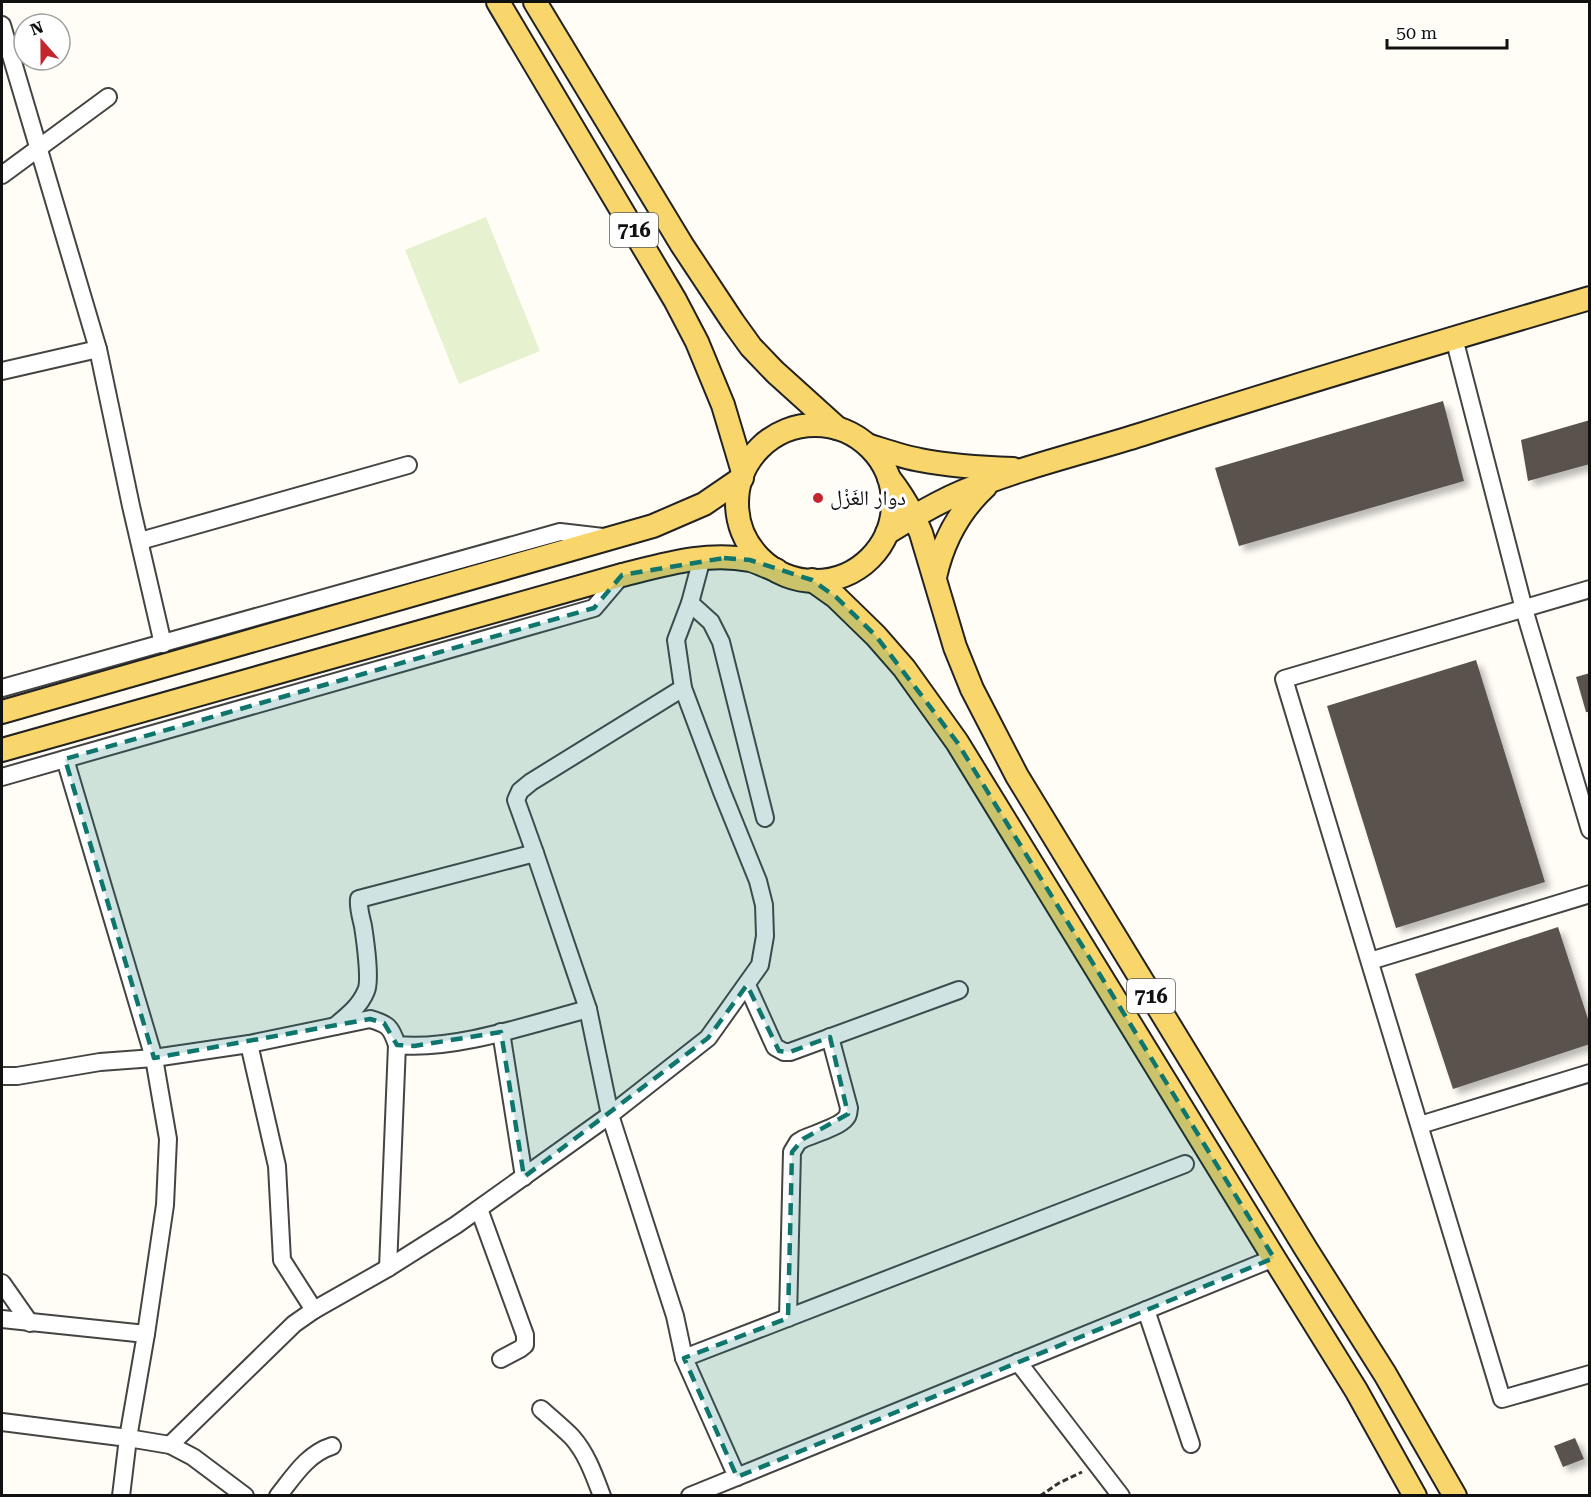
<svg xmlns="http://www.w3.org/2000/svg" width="1591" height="1497" font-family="'Roboto Serif','Noto Naskh Arabic',serif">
<defs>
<filter id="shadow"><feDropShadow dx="5.5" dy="5.5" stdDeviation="3" flood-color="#0004"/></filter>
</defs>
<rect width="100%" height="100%" fill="#fffdf5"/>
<polygon fill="#e6f2cf" points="486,217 540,351 459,384 405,250"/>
<g fill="#5a524d" filter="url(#shadow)">
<polygon points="1443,401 1464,481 1239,546 1215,468"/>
<polygon points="1590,420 1590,464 1528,481 1521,440"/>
<polygon points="1476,660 1545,882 1396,928 1327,706"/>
<polygon points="1590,673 1590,712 1586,712 1576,677"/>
<polygon points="1558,927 1590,1025 1590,1044 1453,1089 1415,974"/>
<polygon points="1575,1438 1584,1459 1563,1467 1554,1446"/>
</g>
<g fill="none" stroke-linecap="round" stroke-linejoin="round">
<g stroke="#444" stroke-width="20">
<g id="minor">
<polyline points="2,25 98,349 131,506 163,644"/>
<polyline points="2,175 108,97"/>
<polyline points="1454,338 1524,609 1590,830"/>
<polyline points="2,371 98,349"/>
<polyline points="140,541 408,465"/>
<polyline points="1590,589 1284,679 1502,1399 1590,1374"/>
<polyline points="690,603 711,622 721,642 765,818"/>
<polyline points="2,688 560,532 603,537"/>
<polyline points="683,688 531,782 520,791 516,800 535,853 588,1009 610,1115 675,1316 684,1358 737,1477"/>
<polyline points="65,759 154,1058 168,1139 165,1205 146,1334 128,1438 121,1496"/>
<polyline points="2,777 594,608 622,575"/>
<polyline points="1370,961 1590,894"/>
<polyline points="747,985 775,1047 784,1052 790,1052 959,990"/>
<path d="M335,1026C347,1016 360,1006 366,991C371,981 365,939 363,926C361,917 358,908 359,899L535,853"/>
<polyline points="501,1032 524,1177"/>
<polyline points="249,1044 277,1166 282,1260 314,1310"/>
<path d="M2,1076H17L100,1062L154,1058L249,1044L370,1019C388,1024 391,1027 397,1045C454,1051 531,1024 588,1009"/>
<polyline points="1420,1125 1590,1073"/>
<polyline points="479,1209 525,1335 525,1345 520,1349 501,1359"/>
<polyline points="388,1268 397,1045"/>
<polyline points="2,1283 30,1323"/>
<polyline points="1146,1310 1191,1444"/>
<path d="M788,1318L792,1152L798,1142L803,1139C814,1134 839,1127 846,1118C849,1115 848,1113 849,1108L830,1037"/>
<polyline points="2,1319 146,1334"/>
<polyline points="684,1358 1185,1164"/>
<polyline points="1018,1362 1121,1496"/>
<path d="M541,1409C551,1418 562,1427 572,1437C587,1454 594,1475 602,1496"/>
<polyline points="2,1422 128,1438 170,1445 193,1457 245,1496"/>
<polyline points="170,1445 294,1324 314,1310 388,1268 456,1225 610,1115 708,1038 760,965 765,936 764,905 758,881 722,792 683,688 676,640 690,603 702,558"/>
<path d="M278,1496C294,1476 307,1454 332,1446"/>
<polyline points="690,1496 1274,1258"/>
</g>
</g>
<g stroke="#222" stroke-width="26">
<g id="major">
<polyline points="498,2 675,300 697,342 723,405 743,472"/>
<polyline points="535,2 682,245 733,322 751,347 775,372 837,428"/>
<circle cx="815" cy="503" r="78"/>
<path d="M870,446C886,451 903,457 920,460C951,466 982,468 1013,469"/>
<path d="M889,478C903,496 913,513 921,533L955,647L972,689L1017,776L1306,1249L1385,1374L1455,1496"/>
<path d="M887,533C911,518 936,503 962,492C1021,467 1083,453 1143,434C1291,386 1440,342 1590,298"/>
<path d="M935,577C943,541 958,512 985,487"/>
<polyline points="812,580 836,597 876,636 904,668 957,742 1274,1258 1356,1390 1415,1496"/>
<polyline points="2,712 653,526 704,504 742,478"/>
<path d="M2,750L622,575C663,565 707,551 750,560C758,562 767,567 776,570"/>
</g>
</g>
<polyline stroke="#333" stroke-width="3" stroke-dasharray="6 3" stroke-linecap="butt" points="1040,1496 1059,1483 1082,1472"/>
<use href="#minor" stroke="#fff" stroke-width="16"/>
<use href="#major" stroke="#f9d66b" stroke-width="22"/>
</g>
<path fill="#0f766e" fill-opacity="0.2" stroke="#0f766e" stroke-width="4.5" stroke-dasharray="12 8" stroke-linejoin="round" d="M724,558L750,560L812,580L836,597L876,636L957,742L1274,1258L737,1477L684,1358L788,1318L792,1152L803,1139L848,1114L830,1037L790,1052L779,1051L747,985L708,1038L524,1177L501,1032L414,1046L397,1045L384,1023L370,1019L154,1058L65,759L594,608L622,575Z"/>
<circle fill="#c4262e" stroke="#fff" stroke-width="2" cx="818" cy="498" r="6"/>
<g text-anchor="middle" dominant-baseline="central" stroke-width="6" stroke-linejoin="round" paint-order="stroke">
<g fill="#fff" stroke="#585858" stroke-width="1.5">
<rect x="610" y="213" width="48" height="34" rx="4.5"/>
<rect x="1127" y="979" width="48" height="34" rx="4.5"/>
</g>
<g font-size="20" font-weight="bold" fill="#111">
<text x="634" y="230">716</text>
<text x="1151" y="996">716</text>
</g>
<g font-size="21" fill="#111" stroke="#fff" text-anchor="start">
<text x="830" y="498">دوار الغَزْل</text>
</g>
</g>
<rect width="1591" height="1497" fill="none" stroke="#111111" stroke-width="6"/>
<g transform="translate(42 42) rotate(339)"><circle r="28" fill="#ffffff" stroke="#a0a0a0" stroke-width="1.5"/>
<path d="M0-4.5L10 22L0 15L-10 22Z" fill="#c4262e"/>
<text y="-9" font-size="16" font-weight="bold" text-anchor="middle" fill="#111111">N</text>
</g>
<path d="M1387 39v9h120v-9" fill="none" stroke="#111111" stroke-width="3"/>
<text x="1396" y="39" font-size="18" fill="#111111" stroke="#ffffff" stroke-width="4.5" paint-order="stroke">50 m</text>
</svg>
